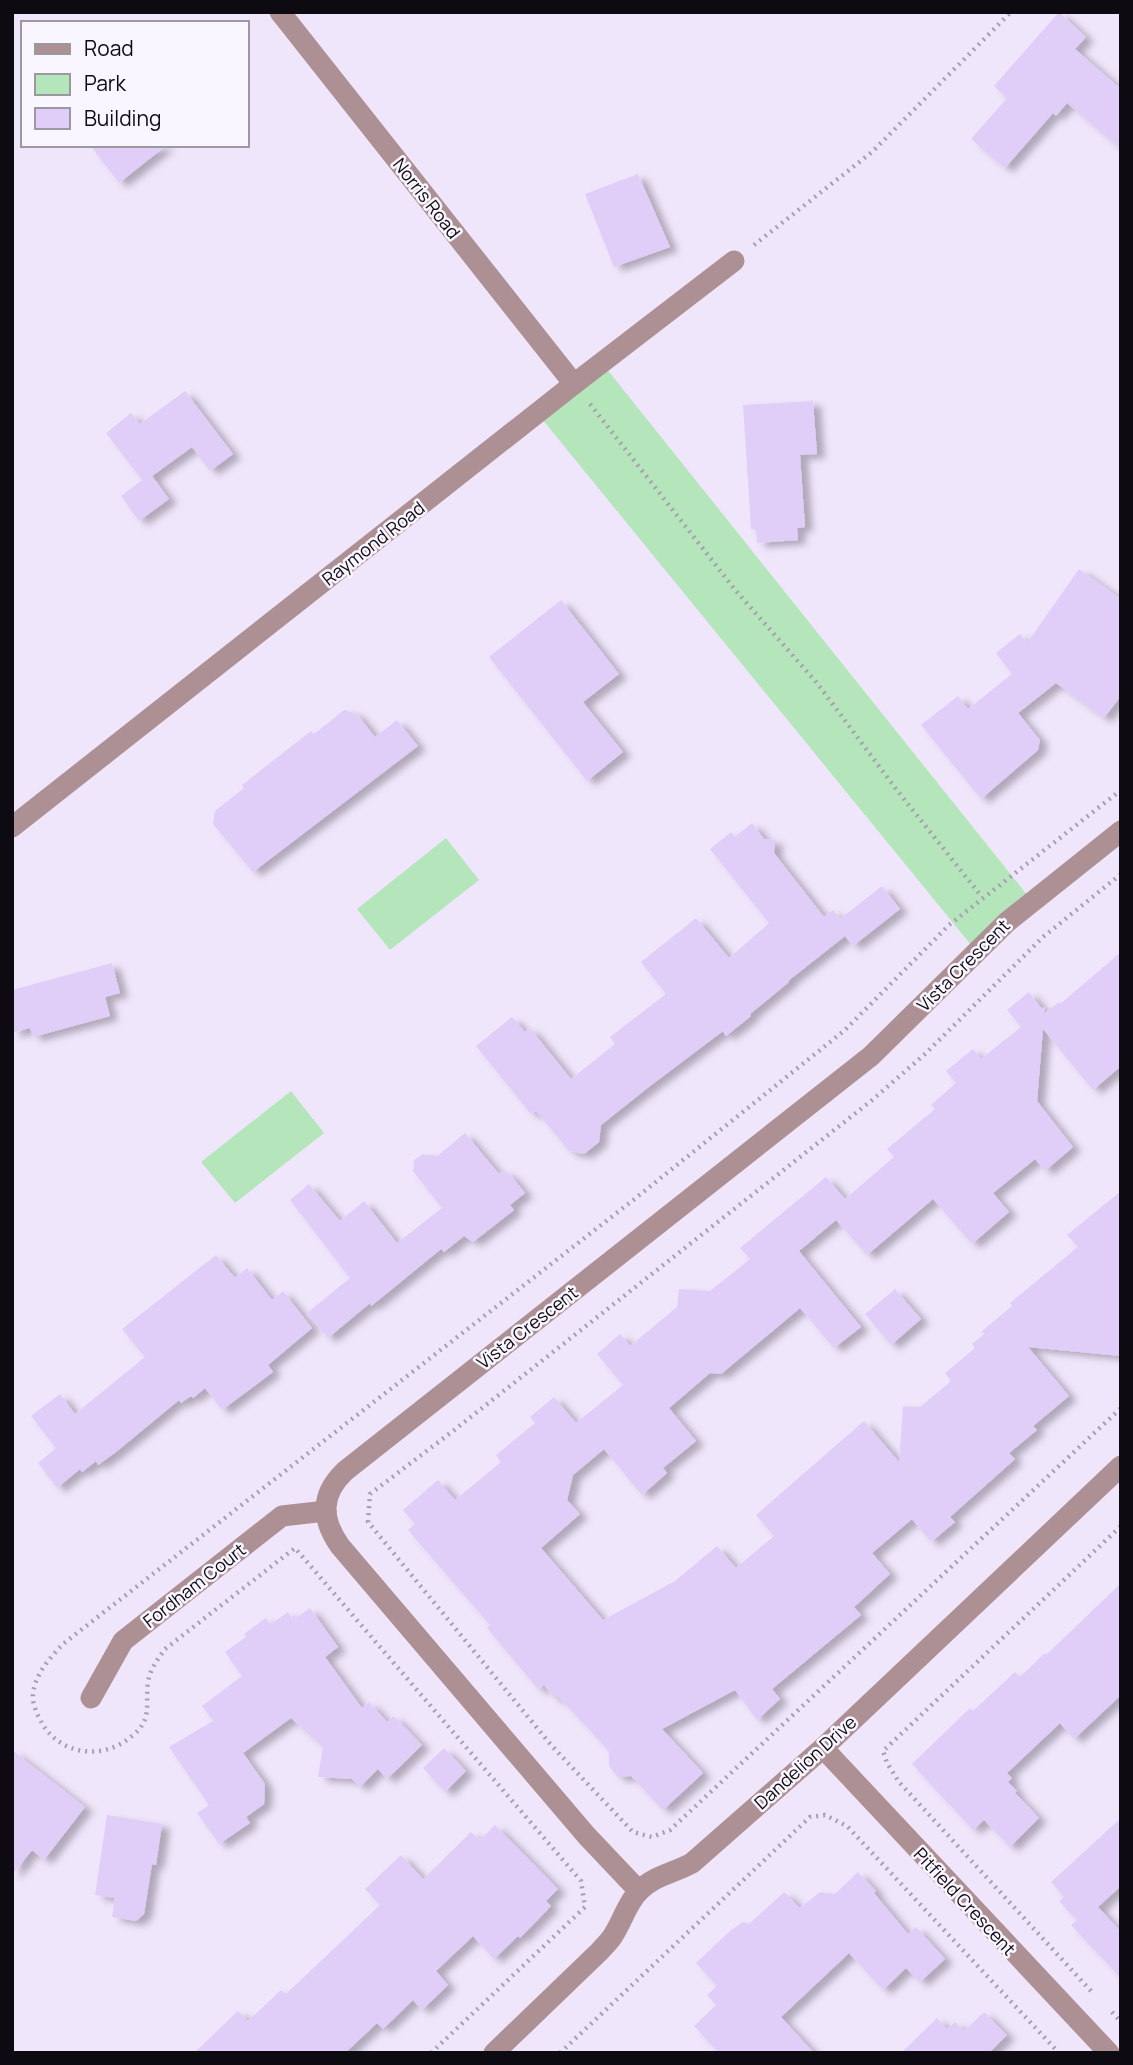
<svg xmlns="http://www.w3.org/2000/svg" width="1133" height="2065" font-family="Manrope,sans-serif">
<defs>
<filter id="shadow"><feDropShadow dx="8" dy="4.5" stdDeviation="3.5" flood-color="#0004"/></filter>
</defs>
<rect width="100%" height="100%" fill="#f0e6fc"/>
<g fill="#b5e6bb">
<polygon points="602,363 1032,901 976,951 537,413"/>
<polygon points="446,838 479,880 390,950 357,909"/>
<polygon points="291,1091 324,1133 235,1203 201,1162"/>
</g>
<g fill="#e0cdf8" filter="url(#shadow)">
<polygon points="1059,12 1086,37 1075,49 1121,89 1121,149 1067,103 1056,116 1053,113 1005,168 971,139 1007,98 994,86"/>
<polygon points="90,145 167,145 119,183"/>
<polygon points="638,174 670,247 614,267 585,194"/>
<polygon points="185,391 233,454 210,471 192,447 152,476 169,499 139,521 121,496 142,480 106,433 131,413 140,424"/>
<polygon points="813,401 817,454 800,455 805,527 797,528 798,540 757,543 756,529 751,529 743,405"/>
<polygon points="1079,569 1121,599 1121,696 1104,718 1056,683 1018,713 1040,740 1038,750 981,799 921,725 958,696 968,709 1012,674 996,653 1020,634 1027,643"/>
<polygon points="561,600 619,674 583,702 623,752 587,781 489,657"/>
<polygon points="344,710 357,714 375,737 397,720 418,746 253,872 213,824 215,811 244,788 242,785 311,731 314,734"/>
<polygon points="752,823 764,839 775,840 774,853 824,917 833,910 840,919 882,886 900,909 853,946 845,936 788,981 789,982 750,1014 751,1016 726,1036 723,1031 650,1086 601,1125 599,1142 584,1154 569,1151 536,1111 531,1114 476,1046 512,1017 525,1032 530,1028 571,1079 615,1044 610,1037 666,994 641,962 696,918 729,958 769,923 710,849 731,832 735,837"/>
<polygon points="1121,952 1121,1066 1093,1090 1043,1029 1037,1101 1073,1147 1045,1171 1035,1159 993,1193 1009,1212 972,1244 933,1199 867,1255 836,1220 799,1251 861,1327 834,1348 800,1308 721,1374 710,1373 669,1408 696,1441 663,1468 667,1473 642,1495 604,1449 573,1475 567,1500 580,1514 541,1548 603,1620 675,1581 717,1546 736,1568 774,1536 756,1515 864,1421 899,1462 903,1406 920,1407 951,1381 945,1373 975,1348 972,1344 984,1334 982,1331 1012,1306 1010,1303 1078,1247 1067,1235 1121,1191 1121,1356 1028,1347 1069,1396 1033,1426 1037,1430 1009,1453 1015,1459 950,1517 955,1522 931,1542 912,1519 872,1553 890,1574 854,1607 861,1615 772,1689 780,1699 757,1720 735,1690 662,1729 703,1773 663,1810 631,1776 618,1777 609,1766 609,1751 558,1696 555,1699 544,1685 539,1690 487,1628 490,1625 408,1530 415,1524 403,1510 438,1480 455,1500 501,1462 496,1455 535,1423 530,1417 554,1397 576,1423 623,1385 597,1354 620,1334 630,1346 677,1307 679,1289 710,1291 750,1259 740,1248 826,1177 845,1199 894,1157 887,1149 935,1109 931,1105 956,1083 946,1071 973,1049 981,1059 1021,1027 1007,1010 1029,992 1042,1009 1045,1007 1044,1014 1059,1002 1060,1004"/>
<polygon points="112,963 120,993 105,997 110,1016 33,1037 30,1028 12,1033 12,990"/>
<polygon points="465,1133 499,1174 503,1170 507,1174 509,1173 525,1193 510,1205 514,1210 473,1242 464,1236 444,1252 441,1249 386,1294 371,1306 370,1303 328,1338 307,1313 350,1278 290,1200 309,1184 340,1221 364,1201 397,1243 442,1208 413,1171 414,1160 423,1154 437,1156"/>
<polygon points="216,1255 235,1278 247,1268 272,1300 283,1291 312,1328 268,1365 273,1372 222,1410 205,1388 193,1398 191,1396 181,1403 179,1400 116,1452 98,1465 96,1461 82,1472 80,1469 57,1488 38,1463 56,1448 31,1416 60,1394 75,1414 145,1357 122,1329"/>
<polygon points="895,1289 921,1319 891,1345 865,1314"/>
<polygon points="1121,1583 1121,1695 1074,1739 1060,1723 1007,1773 1012,1778 1008,1782 1017,1791 1015,1793 1039,1818 1010,1847 984,1820 973,1830 912,1764 970,1708 973,1711 1015,1672 1020,1677 1045,1653 1046,1655"/>
<polygon points="310,1608 338,1647 325,1657 362,1708 369,1702 387,1722 394,1716 422,1745 387,1779 378,1769 360,1787 352,1779 318,1777 323,1747 291,1718 243,1753 265,1784 264,1804 246,1817 250,1823 219,1844 197,1813 209,1805 169,1747 213,1721 202,1706 242,1676 225,1652 246,1637 244,1634 266,1618 270,1625 288,1612 293,1620"/>
<polygon points="444,1748 466,1771 445,1792 423,1768"/>
<polygon points="12,1750 85,1807 44,1860 32,1850 12,1875"/>
<polygon points="107,1815 162,1824 156,1865 152,1864 144,1914 136,1921 112,1917 115,1898 95,1895"/>
<polygon points="1121,1818 1121,1886 1098,1907 1121,1932 1121,1978 1071,1925 1077,1920 1059,1901 1064,1897 1051,1882"/>
<polygon points="495,1825 558,1889 546,1901 551,1906 520,1938 518,1936 494,1959 473,1936 436,1971 448,1985 422,2010 413,2000 383,2029 377,2023 345,2053 194,2053 238,2011 248,2021 281,1990 286,1994 380,1905 365,1889 401,1855 423,1879 471,1832 480,1840"/>
<polygon points="858,1872 876,1891 874,1893 908,1934 916,1927 945,1959 920,1982 906,1968 883,1990 849,1953 781,2017 814,2053 719,2053 694,2026 716,2005 707,1995 717,1986 696,1963 730,1931 743,1922 749,1924 784,1892 800,1908 820,1892 835,1894"/>
<polygon points="984,2012 1007,2035 989,2053 901,2053 937,2018 947,2029 955,2022 964,2031"/>
</g>
<g fill="none" stroke-linecap="round" stroke-linejoin="round">
<g stroke="#a69fb0" stroke-width="4.5" stroke-dasharray="2 5" stroke-linecap="butt">
<polyline points="754,245 872,152 1011,12"/>
<polyline points="590,404 736,591 817,683 896,789 982,897"/>
<polyline points="1121,874 1043,937 925,1054 871,1101 453,1431 370,1494 368,1522 551,1745 633,1832 652,1837 670,1830 1121,1408"/>
<polyline points="1091,1991 899,1782 887,1763 883,1751 1121,1526"/>
<polyline points="1112,2012 1121,2022"/>
<path d="M431,2053L585,1907L581,1881L295,1548L165,1649C158,1659 150,1669 148,1682C145,1705 153,1719 132,1736C104,1760 63,1756 43,1725C38,1716 32,1705 33,1694C35,1674 50,1658 63,1644L632,1201L845,1030L949,925L1121,790"/>
<polyline points="560,2053 810,1817 825,1815 847,1826 1059,2053"/>
</g>
<g stroke="#ad9094" stroke-width="21">
<polyline points="280,12 574,384"/>
<polyline points="12,827 574,384 734,261"/>
<polyline points="91,1698 123,1641 282,1516 326,1511"/>
<polyline points="823,1748 1109,2053"/>
<path d="M639,1891L586,1835L340,1546C321,1519 320,1495 345,1471L871,1056L1007,922L1121,831"/>
<path d="M494,2053L600,1951C605,1945 611,1940 614,1934C623,1920 627,1903 639,1891C653,1876 674,1873 692,1863L823,1748L1121,1466"/>
</g>
</g>
<g text-anchor="middle" dominant-baseline="central" stroke-width="5" stroke-linejoin="round" paint-order="stroke">
<g font-size="18" fill="#0d0a11" stroke="#faf6ff">
<text transform="translate(427 198) rotate(52)">Norris Road</text>
<text transform="translate(373 543) rotate(-38)">Raymond Road</text>
<text transform="translate(963 965) rotate(-45)">Vista Crescent</text>
<text transform="translate(527 1327) rotate(-38)">Vista Crescent</text>
<text transform="translate(194 1585) rotate(-38)">Fordham Court</text>
<text transform="translate(805 1762) rotate(-42)">Dandelion Drive</text>
<text transform="translate(965 1901) rotate(47)">Pitfield Crescent</text>
</g>
</g>
<rect width="1133" height="2065" fill="none" stroke="#0d0a11" stroke-width="28"/>
<rect x="21" y="21" width="228" height="126" fill="#faf6ff" stroke="#9b98a0" stroke-width="2"/>
<rect x="35" y="44" width="35" height="10" fill="#ad9094" stroke="#9b98a0" stroke-width="2"/>
<text x="84" y="56" font-size="21" fill="#0d0a11">Road</text>
<rect x="35" y="74" width="35" height="21" fill="#b5e6bb" stroke="#9b98a0" stroke-width="2"/>
<text x="84" y="91" font-size="21" fill="#0d0a11">Park</text>
<rect x="35" y="108" width="35" height="21" fill="#e0cdf8" stroke="#9b98a0" stroke-width="2"/>
<text x="84" y="126" font-size="21" fill="#0d0a11">Building</text>
</svg>
